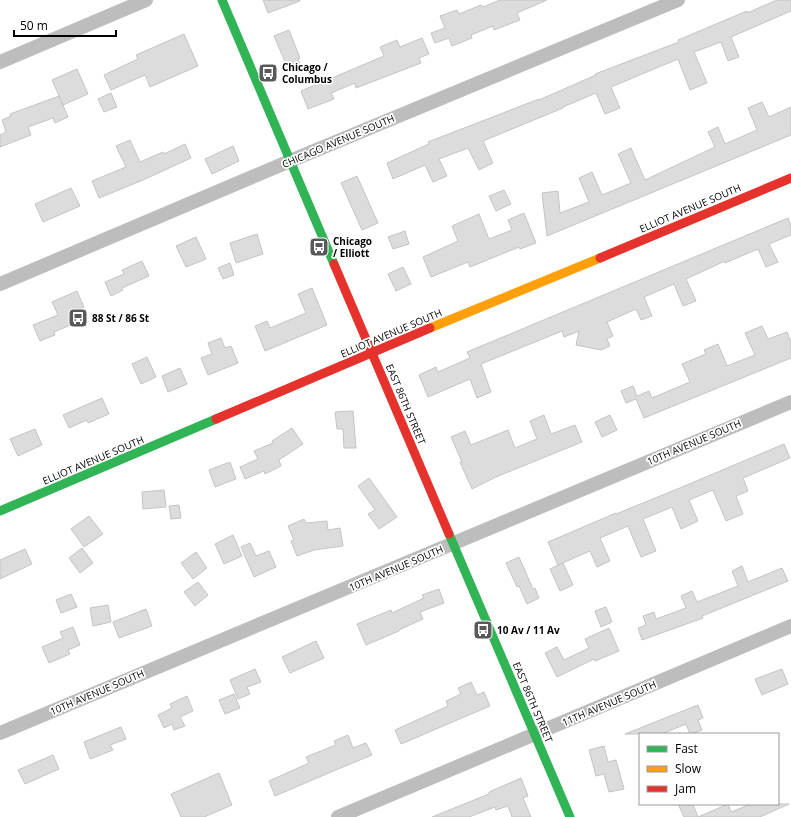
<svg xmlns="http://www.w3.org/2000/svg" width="791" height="817" font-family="'Open Sans',sans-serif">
<rect width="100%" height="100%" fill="#fff"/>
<g fill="#dcdcdc" stroke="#c4c4c4">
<polygon points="263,0 300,0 300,1 268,13"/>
<polygon points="500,0 547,0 517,13 520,20 494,30 493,26 471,35 472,38 452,46 449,38 435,43 431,33 445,28 440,16 457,10 459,14 481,5 483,7"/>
<polygon points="777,0 791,0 791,11 731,37 739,57 728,61 721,42 694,52 707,83 690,90 678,59 611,87 620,108 605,114 596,93 563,107 563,108 483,141 493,163 479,170 468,148 439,159 447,176 433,182 425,165 393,179 387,163 429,144 428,142 539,99 539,100 596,75 595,74 679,42 678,40 747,11 747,13"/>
<polygon points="289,30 300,58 298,59 300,64 288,69 274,36"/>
<polygon points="184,34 198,66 150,87 145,75 111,90 104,75 138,59 136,55"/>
<polygon points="422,38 429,54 419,58 421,63 356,88 355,83 331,93 334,99 308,109 301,91 384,56 380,47 397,40 400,47"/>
<polygon points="77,69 88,94 63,105 52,80"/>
<polygon points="111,93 117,107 104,112 98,99"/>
<polygon points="59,96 68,117 55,123 53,118 28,127 31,135 0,147 0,135 6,132 2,120 11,116 10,114"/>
<polygon points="762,102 769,117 791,107 791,135 547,236 542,193 558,191 560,213 589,202 579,178 592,172 602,195 631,183 618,154 631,148 645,180 715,147 708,132 718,127 725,144 757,130 748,108"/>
<polygon points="130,140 140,162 163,152 164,154 185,144 191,158 143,180 99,198 92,181 126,167 116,146"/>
<polygon points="233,146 239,161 212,174 205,159"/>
<polygon points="357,176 378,223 362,230 341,183"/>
<polygon points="71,188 80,206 43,222 35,204"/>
<polygon points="504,190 511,204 496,211 489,196"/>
<polygon points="524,213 536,243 520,249 519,247 470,267 468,262 431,277 423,257 458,241 452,226 479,214 489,239 512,230 508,220"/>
<polygon points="788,218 791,226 791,235 769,244 778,262 766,267 758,249 725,263 725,261 686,279 696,301 683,306 674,284 644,297 652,316 641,320 636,309 607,322 613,336 607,339 610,346 601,350 576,345 579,331 564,337 562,331 481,364 491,392 477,398 470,379 428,397 419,375 436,367 438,372 470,358 467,352"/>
<polygon points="405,231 409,244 393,249 388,237"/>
<polygon points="257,234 263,254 236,263 230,243"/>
<polygon points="196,237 206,259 186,267 176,246"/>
<polygon points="142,261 149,276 122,288 123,290 111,296 105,282 124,274 122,270"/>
<polygon points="230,263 234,275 223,279 218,268"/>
<polygon points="403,267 411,284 396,291 388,274"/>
<polygon points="312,288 327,325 265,351 255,326 267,321 270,328 306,313 298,294"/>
<polygon points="77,291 84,307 71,312 75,323 54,332 55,335 40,341 33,325 58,315 52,302"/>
<polygon points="762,326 768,339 787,332 791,342 791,358 644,418 636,399 626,403 621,391 633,386 637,396 649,391 652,398 690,382 682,364 706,354 704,350 718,344 727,366 755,355 745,333"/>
<polygon points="221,338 225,348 231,346 238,363 208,375 201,358 212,354 208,343"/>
<polygon points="147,357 156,377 141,384 132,364"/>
<polygon points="180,368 187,384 168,392 162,376"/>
<polygon points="102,398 109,414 88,423 87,420 69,428 63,415"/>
<polygon points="353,411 356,448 344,448 343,429 337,429 335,412"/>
<polygon points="544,415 551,434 575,425 582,442 496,477 472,489 460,462 462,462 451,437 465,431 471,445 508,430 515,448 537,439 530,421"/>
<polygon points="610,415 617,430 602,437 595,422"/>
<polygon points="292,428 303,444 279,460 281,466 265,474 264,471 245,479 240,467 258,459 254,451 273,443 272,441"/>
<polygon points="35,429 42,445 18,456 10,439"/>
<polygon points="784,444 790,458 743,478 748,491 736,496 743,514 726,521 713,490 689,500 698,521 681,529 672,507 643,519 656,551 641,557 628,526 600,538 610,561 597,567 590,551 558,565 548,542 616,513 616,514 675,490"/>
<polygon points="230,462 236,479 215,487 209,470"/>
<polygon points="369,478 397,517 379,529 368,514 375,510 358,486"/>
<polygon points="164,490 166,507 143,509 142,492"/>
<polygon points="179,505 181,518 171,519 169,506"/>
<polygon points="89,516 103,534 84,547 71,529"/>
<polygon points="304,519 306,523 327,521 328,530 340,528 343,546 314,550 297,556 291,541 294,540 288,526"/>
<polygon points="233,535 242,556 224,564 215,544"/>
<polygon points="250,543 256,556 269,551 276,567 254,577 241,547"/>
<polygon points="82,548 93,563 80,573 69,558"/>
<polygon points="25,549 32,564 0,579 0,560"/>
<polygon points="196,552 207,568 193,579 181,563"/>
<polygon points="519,557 533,589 535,588 539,598 527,604 519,586 517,587 506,563"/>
<polygon points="563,563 573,585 560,591 550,569"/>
<polygon points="742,566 748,582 782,568 788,581 702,616 703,618 642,640 638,628 646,625 643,616 654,612 656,619 686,608 681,596 692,591 697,602 738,586 732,571"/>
<polygon points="198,582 208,595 195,606 184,592"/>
<polygon points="439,589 444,603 420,612 423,619 399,630 399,631 366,645 357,624 391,610 392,613 424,598 422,595"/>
<polygon points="71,594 77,607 61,613 56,600"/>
<polygon points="108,605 111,622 93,626 90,608"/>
<polygon points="606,607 612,622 601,627 595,611"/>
<polygon points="146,609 152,626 119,638 113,622"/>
<polygon points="73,627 80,645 68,650 70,654 49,663 42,647 63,638 60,632"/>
<polygon points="609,628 619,651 595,661 594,659 557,677 545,653 557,647 564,660 589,648 585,639"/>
<polygon points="316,641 324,658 290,673 282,657"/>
<polygon points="255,669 261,682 247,687 250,694 238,699 230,680"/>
<polygon points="782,669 788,684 762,695 755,679"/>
<polygon points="471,682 477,695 484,692 490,706 401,744 395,730 448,706 446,701 461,694 458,688"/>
<polygon points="234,694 240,708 225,714 219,700"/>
<polygon points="187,696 193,711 180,717 185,726 174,730 172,724 164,728 158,715 172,708 170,704"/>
<polygon points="698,705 703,718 698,720 702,730 690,734 686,724 662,734 625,734"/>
<polygon points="121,727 126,739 110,745 113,750 90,759 84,742"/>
<polygon points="348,735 353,748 366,743 372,755 331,772 275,796 269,781 309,763 306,757 336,745 334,741"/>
<polygon points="604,746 608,762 616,760 624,789 609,792 604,774 596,776 589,750"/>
<polygon points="53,755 59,769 25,784 18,770"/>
<polygon points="219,773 232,805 204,817 181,817 171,794"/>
<polygon points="521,778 528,796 523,798 531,817 512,817 508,806 496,810 495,807 469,817 432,817 489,794 489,792"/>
<polygon points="678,804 693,804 698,817 728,804 731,812 751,804 789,804 760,817 684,817"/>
</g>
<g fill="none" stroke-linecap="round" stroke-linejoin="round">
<g stroke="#bdbdbd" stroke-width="14">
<polyline points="0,62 146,0"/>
<polyline points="0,284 290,161 678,0"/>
<polyline points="0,733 791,402"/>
<polyline points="338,817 791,626"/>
</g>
<g stroke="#30b455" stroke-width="9">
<polyline points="222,0 334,264"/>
<polyline points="0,511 216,419"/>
<polyline points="449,534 570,817"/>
</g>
<polyline stroke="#ff9f0a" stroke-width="9" points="430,328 600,258"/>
<g stroke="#e5322d" stroke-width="9">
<polyline points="600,258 791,178"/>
<polyline points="334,264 449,534"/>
<polyline points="216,419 430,328"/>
</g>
</g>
<defs>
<g id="bus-square" transform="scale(1)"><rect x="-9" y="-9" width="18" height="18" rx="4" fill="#595959" stroke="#fff"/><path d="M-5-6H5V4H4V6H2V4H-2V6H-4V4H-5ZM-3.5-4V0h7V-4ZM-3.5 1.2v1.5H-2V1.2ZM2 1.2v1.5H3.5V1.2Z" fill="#fff"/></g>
</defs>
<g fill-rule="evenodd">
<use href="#bus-square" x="268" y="73"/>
<use href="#bus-square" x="319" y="247"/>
<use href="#bus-square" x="78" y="318"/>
<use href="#bus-square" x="483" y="630"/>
</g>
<g text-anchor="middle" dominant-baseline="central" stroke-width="3.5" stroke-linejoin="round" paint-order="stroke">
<g font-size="10" font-weight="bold" fill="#000" stroke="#fff" text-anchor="start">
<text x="282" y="67">Chicago /<tspan x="282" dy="12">Columbus</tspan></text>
<text x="333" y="241">Chicago<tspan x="333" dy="12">/ Elliott</tspan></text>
<text x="92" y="318">88 St / 86 St</text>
<text x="497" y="630">10 Av / 11 Av</text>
</g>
<g font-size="10" fill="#000" stroke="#fff">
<text transform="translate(338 141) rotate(-23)">CHICAGO AVENUE SOUTH</text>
<text transform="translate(690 208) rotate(-23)">ELLIOT AVENUE SOUTH</text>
<text transform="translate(391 333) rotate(-23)">ELLIOT AVENUE SOUTH</text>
<text transform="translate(406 404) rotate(67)">EAST 86TH STREET</text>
<text transform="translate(694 442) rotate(-23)">10TH AVENUE SOUTH</text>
<text transform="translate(93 460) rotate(-23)">ELLIOT AVENUE SOUTH</text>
<text transform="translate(396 568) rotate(-23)">10TH AVENUE SOUTH</text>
<text transform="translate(97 692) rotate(-23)">10TH AVENUE SOUTH</text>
<text transform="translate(533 702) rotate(67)">EAST 86TH STREET</text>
<text transform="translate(609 703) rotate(-23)">11TH AVENUE SOUTH</text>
</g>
</g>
<rect x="639" y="733" width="140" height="72" fill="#ffffff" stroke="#999999"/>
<rect x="647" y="746" width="20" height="6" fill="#30b455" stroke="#999999"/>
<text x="675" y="753" font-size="12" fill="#000000">Fast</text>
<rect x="647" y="766" width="20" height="6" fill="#ff9f0a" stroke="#999999"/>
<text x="675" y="773" font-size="12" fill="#000000">Slow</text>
<rect x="647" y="786" width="20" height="6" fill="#e5322d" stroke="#999999"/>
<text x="675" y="793" font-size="12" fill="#000000">Jam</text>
<path d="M14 30v6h102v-6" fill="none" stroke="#000000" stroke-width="2"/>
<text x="20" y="30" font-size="12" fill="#000000" stroke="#ffffff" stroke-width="3" paint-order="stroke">50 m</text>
</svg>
